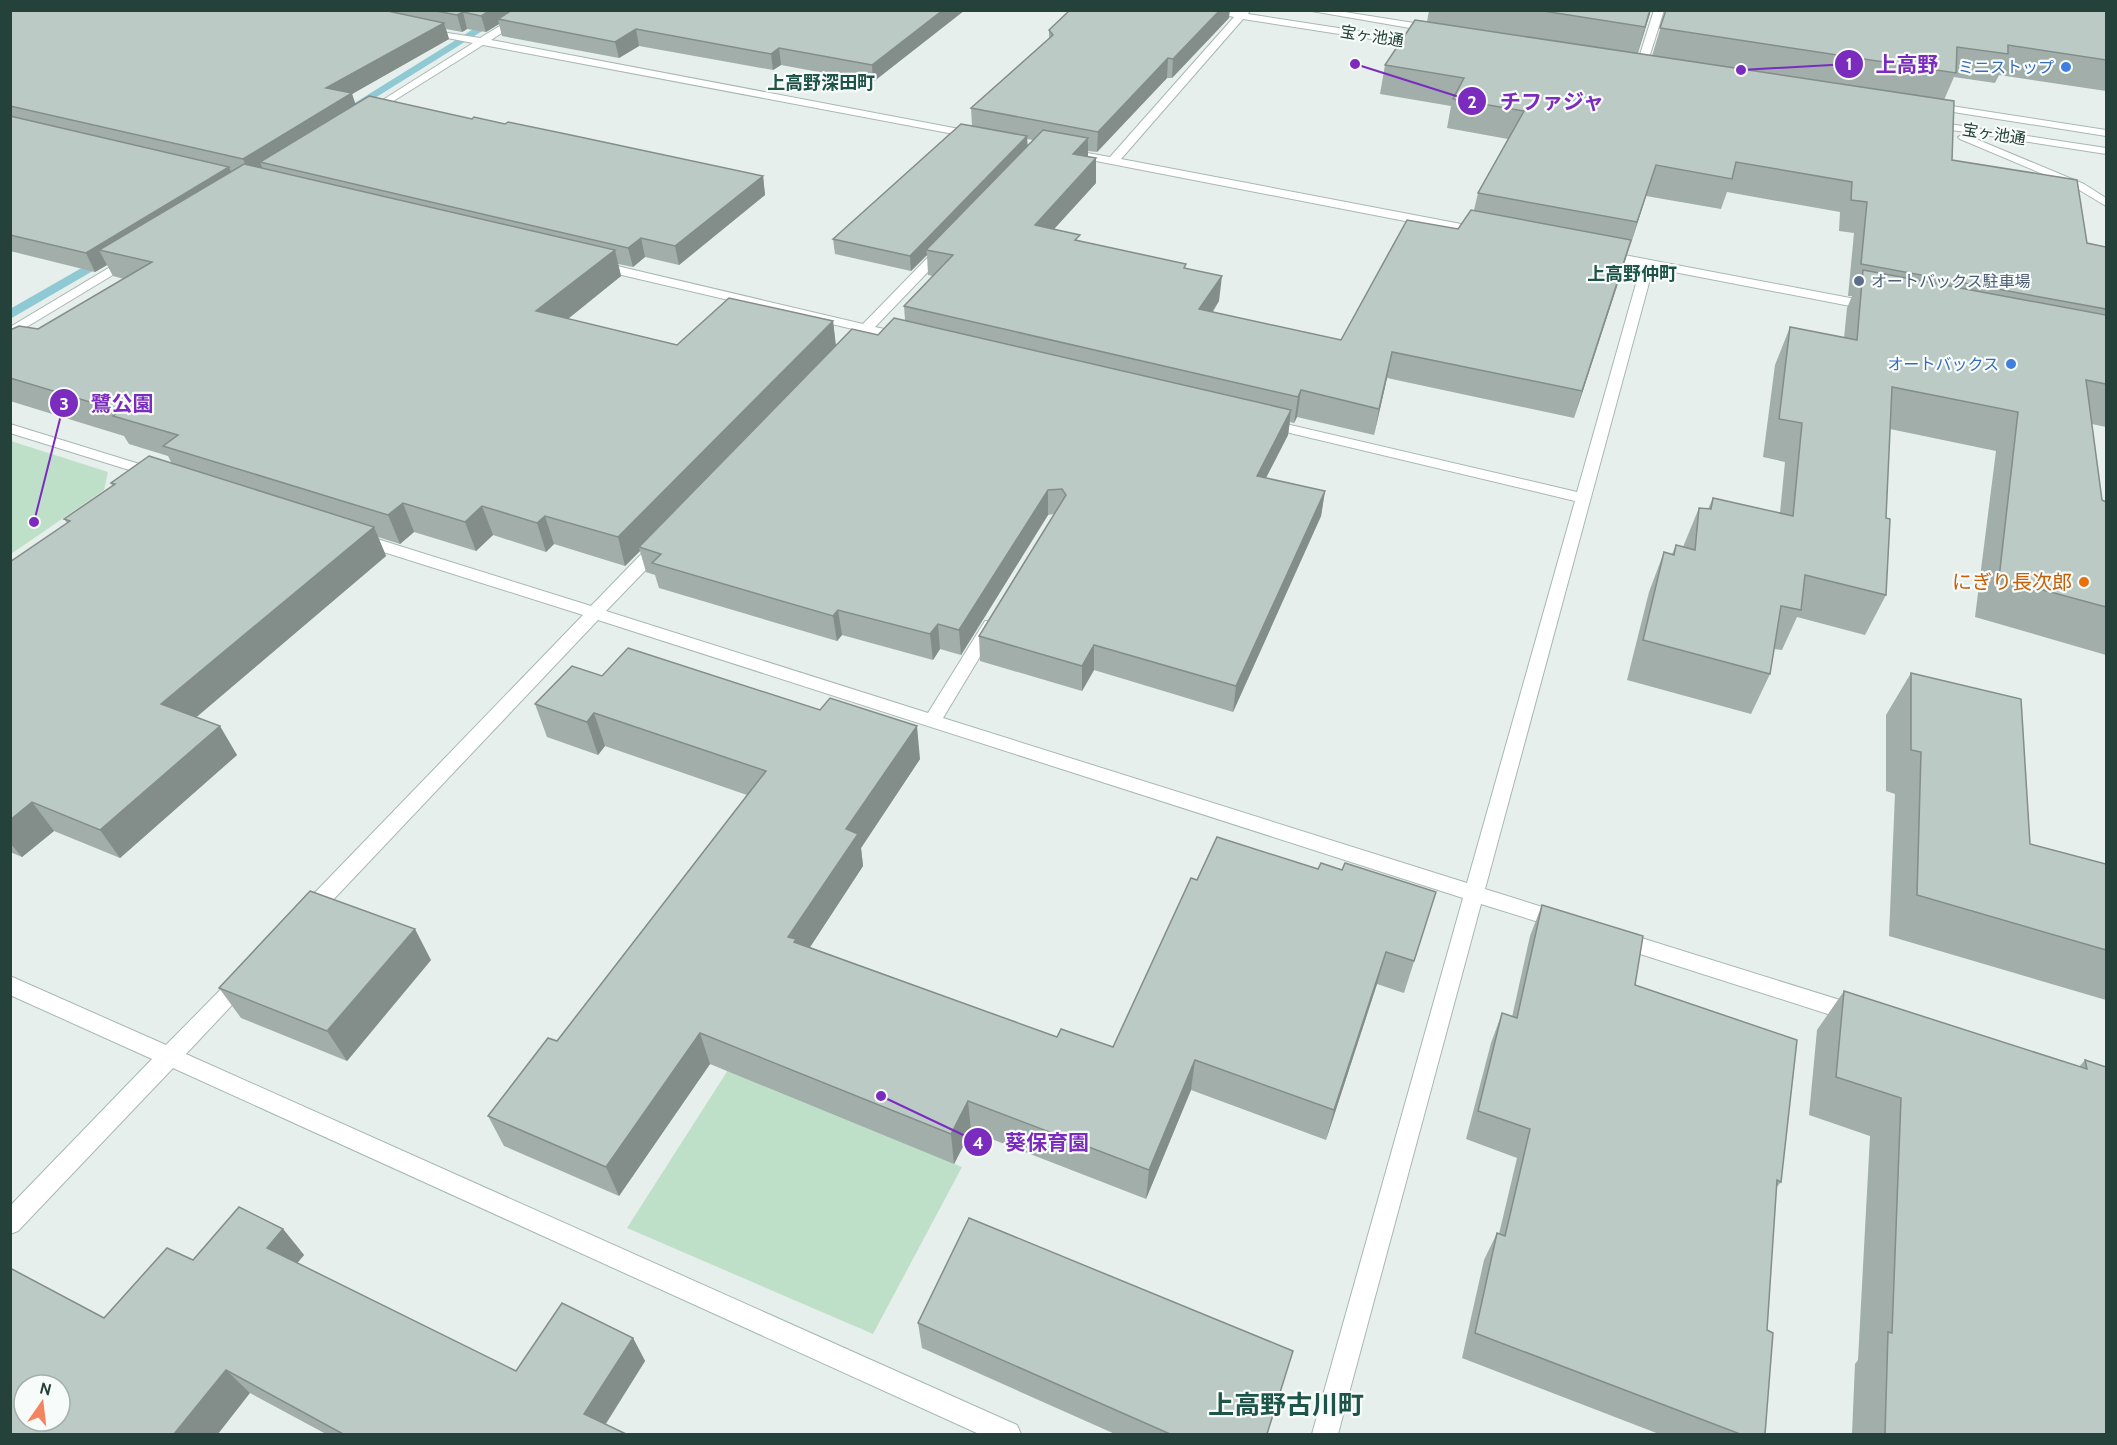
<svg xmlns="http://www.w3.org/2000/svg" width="2117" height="1445" font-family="Cabin,'Noto Sans JP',sans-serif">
<rect width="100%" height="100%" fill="#e6efeb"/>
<g fill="#bfe0c8">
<polygon points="11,441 108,472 104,490 11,554"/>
<polygon points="728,1070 962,1167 873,1334 627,1228"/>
</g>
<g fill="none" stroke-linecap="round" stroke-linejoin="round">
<g fill="#8ec9d4" fill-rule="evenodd">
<polygon points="504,10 516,10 354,111 346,111 345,109"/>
<polygon points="106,254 112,258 110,261 10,319 10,309"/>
</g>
<g stroke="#a8b8b2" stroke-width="2">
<g id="minor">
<polygon points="526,10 537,10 491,40 975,132 981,135 975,138 483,45 371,115 367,116 362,113 473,43 422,33 422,29 480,38"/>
<polygon points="1202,10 1250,10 1248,14 1423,41 1428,44 1423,47 1243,19 1121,159 1482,228 1486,229 1486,235 1482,236 1060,154 1060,150 1064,149 1110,157 1234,17"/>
<polygon points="1306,10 1332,10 1433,26 1438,29 1433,32"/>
<polygon points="1654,10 1664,10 1643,77 1634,79 1633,77"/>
<polygon points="1932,103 2106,130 2106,136 1928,108 1927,106"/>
<polygon points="1930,121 2106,148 2106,154 1926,126 1925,124"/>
<polygon points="1964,134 2084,184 2106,198 2106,206 2076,188 1960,139 1958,137"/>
<polygon points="943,245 947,246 949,249 947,252 875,327 907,334 909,337 902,341 869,333 860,339 853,335 857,330 596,269 590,265 596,261 863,324 939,246"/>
<polygon points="1603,251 1871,302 1878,306 1871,310 1653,268 1485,889 1568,915 1571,921 1568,927 1561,929 1481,904 1338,1434 1312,1434 1463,898 598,620 314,920 307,922 300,920 297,914 300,908 583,615 352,542 350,538 352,534 358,533 591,606 653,542 665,542 667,546 665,550 606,611 928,713 985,621 997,621 999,625 943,718 1467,883 1575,501 1265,427 1258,423 1265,419 1577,492 1641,266 1599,258 1597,255 1599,252"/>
<polygon points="132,254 138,258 136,261 10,337 10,327"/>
<polygon points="10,424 162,471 165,474 157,479 152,477 10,433"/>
<polygon points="1619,931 1856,1005 1864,1007 1867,1014 1864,1021 1856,1023 1612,945 1609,939 1612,933"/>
<polygon points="242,972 249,975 253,981 249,987 186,1054 1017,1425 1021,1434 979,1434 173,1068 18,1231 10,1234 10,1206 152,1059 10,995 10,976 166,1045 235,975"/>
</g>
</g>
<use href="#minor" fill="#fff" fill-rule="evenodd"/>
</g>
<g fill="#a1aea9" fill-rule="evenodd">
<path d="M10,10H965L873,82L781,65L773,70L639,46L619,58L502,36L499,24L486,32L467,29L462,32L446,29L449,39L352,94L355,104L472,119L763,176L765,195L679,265L645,257L633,267L618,264L621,276L568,319L677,345L833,321L836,345L878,335L905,320L904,306L933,276L928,275L927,255L911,271L835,254L833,239L972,126L971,108L1049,39V30L1229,18L1172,78H1167L1097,152L1088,151V157L1096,183L1054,229L1080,241L1186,269L1219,301L1213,312L1341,340L1458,229L1474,210L1478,193L1508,139L1447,128L1451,106L1380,94L1385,65L1427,22L1429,10H1651L1638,53L1652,56L1666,10H2106V91L1999,75L1995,83L1954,77L1944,100L1952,160L2087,243L2106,247V427L2092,424L2102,500L2106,502V655L1975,617L1996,451L1890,429L1886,518V595L1865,635L1797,617L1782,650L1774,649L1770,674L1751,714L1627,680L1649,592L1664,552L1672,554L1676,545L1683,547L1699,508L1708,509L1713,498L1780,513L1785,462L1763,457L1775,365L1790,327L1844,338L1847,308L1852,296H1848L1854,233L1839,231L1840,212L1727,192L1721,209L1646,196L1574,418L1387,378L1374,435L1297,417L1294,423L1290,422L1288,435L1266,478L1325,491L1321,516L1233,712L1094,670L1082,691L980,661L979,636L1054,514L1048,515L961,655L940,649L933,660L842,635L837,641L659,588L655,575L646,572L640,551L625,566L554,544L546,552L493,535L476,551L414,532L400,544L378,537L386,556L196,717L237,755L120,858L54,831L22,857L10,852V562L67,523L64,519L112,486L111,483L172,464L168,456L129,444L124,436L10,401V330L38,329L124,279L113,276L107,265L95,272L10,251ZM1027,139L1033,140L1027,145Z"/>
<polygon points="1911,673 2030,844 2106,864 2106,1000 1889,936 1895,794 1886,791 1886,715"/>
<polygon points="602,676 920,759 861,848 863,866 810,947 1057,1037 1113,1047 1197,880 1426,924 1404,993 1377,984 1326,1140 1191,1090 1146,1199 971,1131 954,1164 710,1064 619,1196 504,1146 488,1116 557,1041 747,795 605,746 598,755 547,737 535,704"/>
<polygon points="1542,905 1635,985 1781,1182 1776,1188 1767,1330 1765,1434 1659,1434 1462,1358 1484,1260 1497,1233 1499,1234 1517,1158 1466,1139 1491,1043 1502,1013 1512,1017 1530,936"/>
<polygon points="431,960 347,1061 241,1018 219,988"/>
<polygon points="1844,991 2079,1067 2085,1060 2106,1067 2106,1434 1852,1434 1855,1364 1858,1360 1870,1136 1809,1115 1817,1030"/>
<polygon points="283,1229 304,1255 297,1263 516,1371 633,1338 645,1361 606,1424 626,1434 326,1434 250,1393 104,1318 193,1260"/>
<polygon points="918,1323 1268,1434 1115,1434 922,1348"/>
</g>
<g fill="#838d89">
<polygon points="490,10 521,10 498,19 499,24 486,32 481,16"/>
<polygon points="943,10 965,10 873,82 872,65"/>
<polygon points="1220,10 1230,10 1229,18 1172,78 1173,59"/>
<polygon points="1650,10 1651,10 1637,55 1645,27"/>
<polygon points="463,12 467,29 462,32 457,15"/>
<polygon points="444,23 449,39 352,94 358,111 260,162 263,169 251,177 243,159 326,88"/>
<polygon points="636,29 639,46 619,58 615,42"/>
<polygon points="779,48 781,65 773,70 771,54"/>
<polygon points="1168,58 1167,78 1097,152 1098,132"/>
<polygon points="1027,136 1028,150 926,250 927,255 911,271 910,256"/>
<polygon points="1088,138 1088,162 1073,154"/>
<polygon points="1096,158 1096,183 1035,250 1035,225"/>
<polygon points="1656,165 1646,196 1628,253 1637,222"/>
<polygon points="229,167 236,185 99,250 107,265 95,272 86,253"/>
<polygon points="763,176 765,195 679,265 675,246"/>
<polygon points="641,238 645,257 633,267 628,248"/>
<polygon points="1631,240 1624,265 1574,418 1582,391"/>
<polygon points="615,250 621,276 544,338 536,311"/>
<polygon points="1222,276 1219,301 1197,334 1199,309"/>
<polygon points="833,321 836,348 639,547 640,551 625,566 618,537"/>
<polygon points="1392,352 1387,378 1374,435 1379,409"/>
<polygon points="1301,390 1297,417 1294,423 1298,397"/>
<polygon points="1291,410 1288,435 1254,501 1257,476"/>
<polygon points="1048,490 1048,515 961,655 959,630"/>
<polygon points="1325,491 1321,516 1233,712 1236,686"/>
<polygon points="403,503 414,532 400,544 388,515"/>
<polygon points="482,506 493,535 476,551 465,522"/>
<polygon points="545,516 554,544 546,552 537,523"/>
<polygon points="374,527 386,556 179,732 161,704"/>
<polygon points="838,610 842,635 837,641 833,616"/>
<polygon points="938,624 940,649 933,660 930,634"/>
<polygon points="1094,645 1094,670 1082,691 1082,666"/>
<polygon points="594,713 605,746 598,755 587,722"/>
<polygon points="220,726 237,755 120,858 100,830"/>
<polygon points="917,726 920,759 861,848 863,866 801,961 788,937 846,829"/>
<polygon points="32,802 54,831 22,857 10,843 10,820"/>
<polygon points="415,929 431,960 347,1061 327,1031"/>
<polygon points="1386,952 1377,984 1326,1140 1334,1110"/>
<polygon points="700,1033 710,1064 619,1196 606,1167"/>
<polygon points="1195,1060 1191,1090 1146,1199 1149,1170"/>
<polygon points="968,1101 971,1131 954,1164 951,1134"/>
<polygon points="283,1229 304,1255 289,1273 267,1248"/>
<polygon points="633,1338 645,1361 599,1434 584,1414"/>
<polygon points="226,1370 250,1393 218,1434 174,1434"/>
</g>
<g fill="#bbcac4" stroke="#838d89" stroke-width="1.5" fill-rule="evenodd">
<polygon points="10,10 383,10 444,23 326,88 352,93 243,159 10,106"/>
<polygon points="431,10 490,10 481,16 463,12 457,15"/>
<polygon points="512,10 943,10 872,65 779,48 771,54 636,29 615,42 498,19"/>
<polygon points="1070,10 1220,10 1173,59 1168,58 1098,132 971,108 1053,35 1049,30"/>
<polygon points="1537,10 1650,10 1645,27"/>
<polygon points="1666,10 2106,10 2106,60 2008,45 2008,54 1957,47 1956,73 1660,28"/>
<polygon points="1415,20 1954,101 1952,160 2077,180 2087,243 2106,247 2106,309 1861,264 1867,202 1851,200 1852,182 1736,162 1732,179 1656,165 1637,222 1478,193 1524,111 1453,99 1464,78 1385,65"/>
<polygon points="369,96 472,119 474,117 505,124 508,122 566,134 763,176 675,246 641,238 628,248 260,162"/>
<polygon points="10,116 229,167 86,253 10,235"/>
<polygon points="961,124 1027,136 910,256 833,239"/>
<polygon points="1043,130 1088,138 1073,154 1096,158 1035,225 1080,235 1075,240 1186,264 1184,268 1222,276 1199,309 1341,340 1407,220 1458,229 1471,210 1631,240 1582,391 1392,352 1379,409 1301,390 1298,397 904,306 953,255 926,250"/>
<polygon points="244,164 615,250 536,311 677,345 729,298 833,321 618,537 545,516 537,523 482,506 465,522 403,503 388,515 163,446 178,435 113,416 120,411 10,378 10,330 19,326 38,329 152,262 99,250"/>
<polygon points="1863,270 2106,315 2106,384 2086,380 2102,500 2106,502 2106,607 1999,578 2018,412 1892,387 1886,518 1890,519 1886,595 1805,575 1801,610 1781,606 1770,674 1643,640 1664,552 1674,555 1676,545 1695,550 1699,508 1711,509 1713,498 1793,516 1802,423 1779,419 1790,327 1857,340"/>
<polygon points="894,318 1291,410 1257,476 1325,491 1236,686 1094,645 1082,666 979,636 1066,495 1062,489 1048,490 959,630 938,624 930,634 838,610 833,616 652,563 661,554 639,547 852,329 878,335"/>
<polygon points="149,456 374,527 161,704 220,726 100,830 32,802 10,820 10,562 70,521 64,519 115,484 111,483"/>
<polygon points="628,648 820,710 830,698 917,726 846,829 858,834 788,937 796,939 794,942 1057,1037 1061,1029 1113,1047 1191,878 1197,880 1217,837 1318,869 1321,863 1342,870 1345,863 1436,892 1414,961 1386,952 1334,1110 1195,1060 1149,1170 968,1101 951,1134 700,1033 606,1167 488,1116 548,1038 557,1041 766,771 594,713 587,722 535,704 572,666 602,676"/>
<polygon points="1911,673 2021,699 2030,844 2106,864 2106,950 1917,895 1921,752 1911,750"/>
<polygon points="310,891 415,929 327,1031 219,988"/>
<polygon points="1542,905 1643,936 1635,985 1797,1040 1781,1182 1777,1180 1767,1330 1773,1333 1765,1434 1740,1434 1475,1333 1497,1233 1505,1236 1530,1129 1478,1111 1502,1013 1517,1018"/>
<polygon points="1844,991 2087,1069 2085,1060 2106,1067 2106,1434 1885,1434 1888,1332 1892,1333 1901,1098 1836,1077"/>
<path d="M239,1207L283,1229L267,1248L516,1371L562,1303L633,1338L584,1414L626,1434H343L226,1370L174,1434H10V1268L104,1318L167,1248L193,1260ZM24,1385H60V1421H24Z"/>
<polygon points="969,1218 1293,1351 1267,1434 1170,1434 918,1323"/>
</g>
<g fill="#3f7fe0" stroke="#f7fbf9" stroke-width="2">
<circle cx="2066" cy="67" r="6"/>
<circle cx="2011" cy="364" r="6"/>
</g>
<circle fill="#5c6f8a" stroke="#f7fbf9" stroke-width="2" cx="1859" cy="281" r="6"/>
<circle fill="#e8710a" stroke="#f7fbf9" stroke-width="2" cx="2084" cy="582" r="6"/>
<g text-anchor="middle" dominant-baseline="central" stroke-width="4.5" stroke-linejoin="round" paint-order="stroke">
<g font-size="16" fill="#24423a" stroke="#f7fbf9">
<text transform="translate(1372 36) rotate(9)">宝ヶ池通</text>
<text transform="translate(1994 134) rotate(9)">宝ヶ池通</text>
</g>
<g font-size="16" fill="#366cbe" stroke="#f7fbf9" text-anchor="end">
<text x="2054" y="67">ミニストップ</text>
<text x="1999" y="364">オートバックス</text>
</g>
<g font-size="16" fill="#4e5e75" stroke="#f7fbf9" text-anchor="start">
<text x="1871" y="281">オートバックス駐車場</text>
</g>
<g font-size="18" font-weight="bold" fill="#1f5548" stroke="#f7fbf9">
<text x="821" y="83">上高野深田町</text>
<text x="1632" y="274">上高野仲町</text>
</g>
<g font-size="20" fill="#c56008" stroke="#f7fbf9" text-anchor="end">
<text x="2072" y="582">にぎり長次郎</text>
</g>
<g font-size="26" font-weight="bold" fill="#1f5548" stroke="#f7fbf9">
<text x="1286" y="1405">上高野古川町</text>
</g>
</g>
<path fill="none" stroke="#7b2cbf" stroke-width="2" d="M1741 70L1849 64M1355 64L1472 101M34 522L64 403M881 1096L978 1142"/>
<g fill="#7b2cbf" stroke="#f7fbf9" stroke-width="2">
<circle cx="1741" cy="70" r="6"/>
<circle cx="1355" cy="64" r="6"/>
<circle cx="34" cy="522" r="6"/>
<circle cx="881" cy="1096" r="6"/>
<circle cx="1849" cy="64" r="15"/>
<circle cx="1472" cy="101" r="15"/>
<circle cx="64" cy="403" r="15"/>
<circle cx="978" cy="1142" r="15"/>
</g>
<g font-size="18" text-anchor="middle" font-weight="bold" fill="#fff">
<text x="1849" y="70">1</text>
<text x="1472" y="108">2</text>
<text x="64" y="410">3</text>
<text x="978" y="1149">4</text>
</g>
<g font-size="21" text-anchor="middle" font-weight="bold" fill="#7b2cbf" stroke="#f7fbf9" stroke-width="4.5" stroke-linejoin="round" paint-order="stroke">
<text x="1907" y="72">上高野</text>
<text x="1552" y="109">チファジャ</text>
<text x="122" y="411">鷺公園</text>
<text x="1047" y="1150">葵保育園</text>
</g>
<rect width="2117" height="1445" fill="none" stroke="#24423a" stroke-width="24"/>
<g transform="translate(42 1403) rotate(14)"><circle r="28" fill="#f7fbf9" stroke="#a3b1ad" stroke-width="1.5"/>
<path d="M0-4.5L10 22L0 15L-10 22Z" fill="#f4845f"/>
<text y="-9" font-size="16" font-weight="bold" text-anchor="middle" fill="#24423a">N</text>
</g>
</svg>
